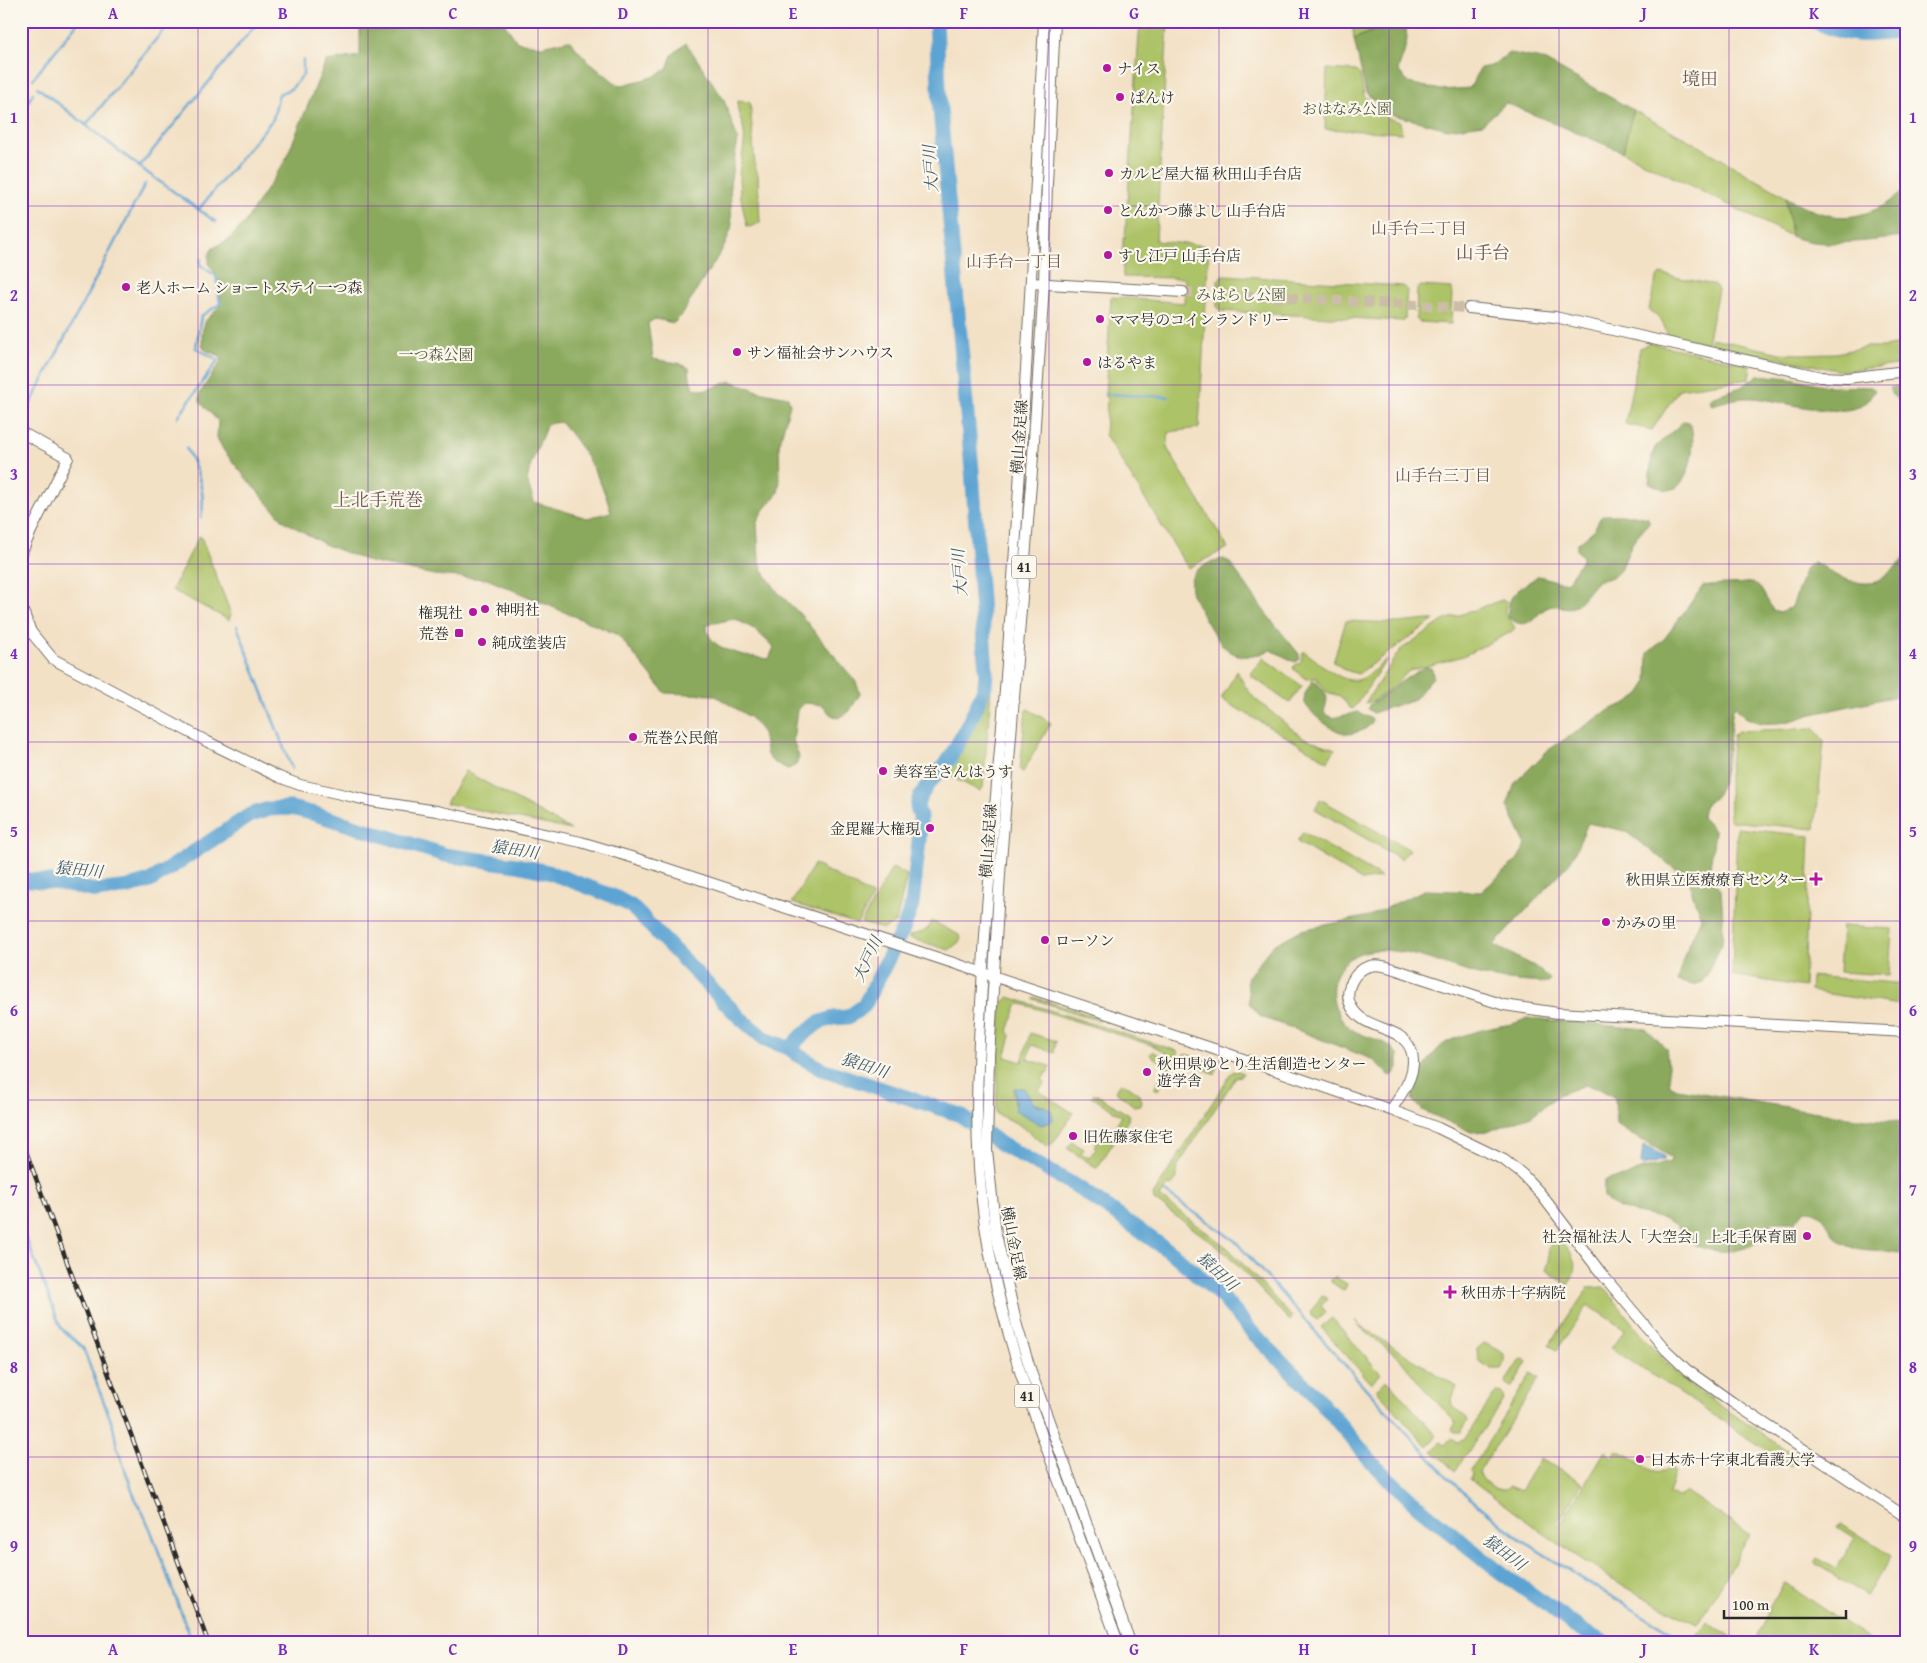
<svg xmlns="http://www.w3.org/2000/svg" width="1927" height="1663" font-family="'Gentium Book Plus','Noto Serif JP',serif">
<rect width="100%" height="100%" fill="#fbf7ec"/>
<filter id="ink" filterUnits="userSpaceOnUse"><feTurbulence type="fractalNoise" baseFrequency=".02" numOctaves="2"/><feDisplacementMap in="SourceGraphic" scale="10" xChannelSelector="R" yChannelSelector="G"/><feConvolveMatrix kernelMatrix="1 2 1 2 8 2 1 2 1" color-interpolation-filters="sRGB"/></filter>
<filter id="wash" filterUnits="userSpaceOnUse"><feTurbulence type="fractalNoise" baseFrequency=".0096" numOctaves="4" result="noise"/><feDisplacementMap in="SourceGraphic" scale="20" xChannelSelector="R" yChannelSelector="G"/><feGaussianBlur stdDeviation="1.12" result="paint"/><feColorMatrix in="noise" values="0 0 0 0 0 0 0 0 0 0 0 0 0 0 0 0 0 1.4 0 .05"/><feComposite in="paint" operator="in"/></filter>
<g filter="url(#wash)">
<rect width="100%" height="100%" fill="#f3e1c6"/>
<g fill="#adc368" stroke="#6c774a" fill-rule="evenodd">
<polygon points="1140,21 1168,21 1156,241 1209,246 1199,428 1169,432 1167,448 1228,548 1188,568 1105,435 1107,398 1105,397 1111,297 1184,303 1185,278 1123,277 1123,238 1125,238"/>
<polygon points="1352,21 1389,21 1389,24 1354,39"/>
<polygon points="1327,69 1356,71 1360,75 1364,96 1388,118 1400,122 1402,133 1325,129"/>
<path d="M738,101L750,102L755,166L758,175L760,223L749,227L747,226C743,209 739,192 739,175C740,160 746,146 744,132C743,121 735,111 738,101Z"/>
<polygon points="1633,110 1694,143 1786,197 1791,236 1623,152"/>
<path d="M1660,274L1715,285L1718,290L1707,343L1667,334C1664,322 1658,317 1649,310L1656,279Z"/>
<polygon points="1224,275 1403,286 1407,289 1405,319 1403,321 1221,311 1217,308 1218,280"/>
<polygon points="1421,286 1452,288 1451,324 1419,322 1416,319 1417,289"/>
<polygon points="1711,338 1780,353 1800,354 1836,353 1865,347 1884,347 1906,343 1906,364 1841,371 1710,344"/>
<polygon points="1650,343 1751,365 1749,379 1679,389 1652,430 1625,424 1640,348"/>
<polygon points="199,536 201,537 231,614 229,620 172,590"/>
<path d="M1502,600L1507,602C1501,616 1510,618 1515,628L1511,632L1463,656L1409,671L1391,688L1373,701L1365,703L1400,650L1443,621Z"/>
<polygon points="1429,620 1434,620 1358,674 1345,670 1333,662 1346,621 1398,623"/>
<path d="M1303,652H1305C1320,662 1342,686 1361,679C1370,675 1379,665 1387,659L1354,708L1351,709L1340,696L1327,692L1316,678L1306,679L1293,669L1294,666L1301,662Z"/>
<polygon points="1263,658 1302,686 1289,703 1250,675"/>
<polygon points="1237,671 1245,686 1254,698 1302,737 1335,749 1328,761 1221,699"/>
<polygon points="988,689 991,689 983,788 980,791 949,776 947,772 984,703"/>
<polygon points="1028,709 1051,723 1023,772 1020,770 1026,710"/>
<polygon points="1814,728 1824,741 1815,829 1730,821 1729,776 1733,735 1738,731"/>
<polygon points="465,771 571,830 446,803"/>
<polygon points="1320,799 1410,850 1401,859 1315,809"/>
<polygon points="1737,828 1810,836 1804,987 1732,975"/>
<polygon points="1303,832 1381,877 1363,881 1297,842"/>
<polygon points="814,864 873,896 857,924 792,903"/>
<polygon points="892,868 907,875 896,922 884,929 861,923"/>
<path d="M932,921L959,935L961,938L959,942L949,950L909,938L910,935C921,933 928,932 932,921Z"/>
<polygon points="1842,926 1892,929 1889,975 1839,972"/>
<polygon points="1811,976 1906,984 1906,1006 1810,991"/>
<path d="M1009,997L1178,1051V1054L1176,1059L1154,1046L1022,1004L1017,1005L1008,1031L1011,1036L1005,1057L1022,1062L1030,1033L1056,1041L1054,1053L1032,1045L1027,1059L1050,1066L1048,1073H1046L1042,1080L1045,1082L1039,1091L1073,1113L1055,1141L1048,1147L1018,1124L996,1114L1001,1004ZM1024,1088L1034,1104L1044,1106L1015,1110Z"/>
<polygon points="1034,997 1100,1018 1099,1021 1033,999"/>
<polygon points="1153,1051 1173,1064 1158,1090 1154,1088 1168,1066 1150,1055"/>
<polygon points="1185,1054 1217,1064 1215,1075 1183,1055"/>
<polygon points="1238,1071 1243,1073 1241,1076 1236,1077 1177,1167 1177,1178 1171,1186 1168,1185 1160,1197 1229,1249 1292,1317 1290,1321 1225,1252 1154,1200 1153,1195 1232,1072"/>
<path d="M1121,1084C1129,1084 1140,1093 1142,1101L1141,1105L1134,1106L1118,1093L1116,1090L1118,1086Z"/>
<polygon points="1094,1093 1129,1115 1128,1120 1097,1168 1067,1148 1072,1142 1084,1149 1081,1153 1089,1158 1096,1148 1094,1146 1106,1129 1112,1132 1122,1116 1092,1097"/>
<path d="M1557,1237C1572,1254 1582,1262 1568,1285L1546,1270L1549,1262L1548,1250Z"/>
<polygon points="1335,1277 1347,1284 1345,1289 1343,1290 1331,1282 1331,1280"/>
<polygon points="1604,1287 1649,1344 1685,1382 1797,1457 1791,1466 1611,1348 1625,1330 1588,1305 1557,1350 1549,1345 1588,1288"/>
<polygon points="1322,1295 1327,1299 1321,1306 1326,1312 1317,1320 1312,1316 1311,1311"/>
<polygon points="1332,1318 1381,1374 1371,1383 1321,1327"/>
<path d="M1355,1320L1362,1327L1457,1387C1443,1412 1464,1409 1468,1421L1461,1432H1454L1452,1429L1456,1423L1420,1384L1399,1358L1361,1328Z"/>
<polygon points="1484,1343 1497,1349 1504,1354 1504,1363 1501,1369 1491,1369 1478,1360 1477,1349"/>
<polygon points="1524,1359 1527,1362 1512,1387 1507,1386 1506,1381 1520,1360"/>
<path d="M1531,1373L1539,1378L1479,1472C1482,1484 1498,1495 1510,1486L1520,1491L1540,1458L1582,1484L1557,1525L1559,1527L1605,1451L1612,1457L1617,1450C1623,1453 1630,1456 1636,1460C1651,1471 1654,1475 1673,1468L1675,1471L1668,1494L1679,1497L1686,1491L1750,1535L1697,1624C1615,1587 1541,1533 1469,1478L1472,1474L1471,1470Z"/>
<polygon points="1387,1380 1437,1436 1427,1446 1376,1389"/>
<polygon points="1496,1392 1502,1393 1504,1399 1455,1471 1432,1451 1441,1442 1445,1445 1451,1438 1457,1442 1464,1440"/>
<polygon points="1841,1523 1892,1556 1866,1596 1815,1563 1818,1558 1835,1569 1855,1538 1838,1527"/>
<polygon points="1784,1582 1871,1642 1763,1642 1758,1636 1758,1632"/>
<polygon points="1707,1621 1741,1642 1692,1642"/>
</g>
<g fill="#8aa95c" stroke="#5a6a44" fill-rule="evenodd">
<path d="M360,21H503L517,42L542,46L569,40L584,57L619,86L653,77L667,69L672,55L686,43L724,100L738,140L730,184L732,226L725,245L680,317L674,323L655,319L648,323L653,359L678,363L689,368L690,378L693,388L706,390L731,381L758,391L788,397L790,404L779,445L780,480L778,493L764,509L757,522L759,558L763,571L777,591L799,613L856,682L860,694L849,712L838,718L830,714L823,705L805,703L797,710L793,740L799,757L796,765L788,769L773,762L767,755L763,733L751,718L714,695L665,693L618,635L487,579L434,575L370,562L326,545L284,521L250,483L224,451L217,438L218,421L200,402V393L221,361V356L207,351L202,345V332L206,320L220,306C222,292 219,275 209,265V254L213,248L228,240L245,222L285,161L326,61L360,56ZM560,422C581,442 604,484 611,512L587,518L534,502L527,480L531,464L547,424ZM735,619L754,629L774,647L769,659C748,656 705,652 707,624Z"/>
<polygon points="1399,22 1406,28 1407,39 1404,53 1398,70 1408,83 1441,90 1470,88 1480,68 1491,66 1509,53 1542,59 1633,110 1623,152 1506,103 1483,124 1448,129 1389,114 1366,93 1354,39 1389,24"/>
<path d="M1906,189V237C1873,239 1820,250 1791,236L1786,197C1820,216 1844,225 1881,207C1890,203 1898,195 1906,189Z"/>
<path d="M1758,375L1790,378L1828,386L1871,387L1875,390C1872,394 1868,402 1863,405C1836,420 1783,400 1753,398C1739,397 1726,401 1712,405L1709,401L1711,397L1741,387Z"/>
<polygon points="1906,385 1906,406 1891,394 1890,388"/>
<path d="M1684,421L1689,422C1698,437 1691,490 1668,490C1662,490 1655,485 1649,483L1652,456L1655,447Z"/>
<path d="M1604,515H1634L1648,518L1650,522C1643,529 1636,536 1632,544C1622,563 1624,578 1599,580C1591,587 1583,600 1575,606C1567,611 1560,604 1552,606C1536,609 1530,636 1508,617C1506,593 1521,588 1538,576C1549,577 1558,585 1568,581L1582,560V556L1577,550V544L1594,530L1600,518Z"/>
<path d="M1906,556V694L1808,715C1787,724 1750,731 1736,707L1733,708C1730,728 1727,777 1718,792C1711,804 1704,800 1702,817L1715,831L1710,868L1712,878L1721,890L1723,919L1722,944L1703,982L1693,985L1677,981L1684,956L1701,918L1687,878L1625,831L1588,823L1571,861L1494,945L1534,966L1550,979L1547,983C1525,982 1501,980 1479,975C1440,966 1358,922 1335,978C1329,994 1335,1012 1346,1024C1357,1037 1377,1037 1390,1046C1393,1048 1395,1052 1398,1054V1068L1393,1075L1389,1076L1374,1060L1297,1030L1261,1017L1249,1003L1247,978L1272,946L1301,930L1369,916L1424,890L1481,892L1517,860L1526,845L1507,806L1515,783L1547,751L1611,709L1627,703L1640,694L1647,683L1648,653L1665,638L1703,586C1720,583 1736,585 1753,582L1761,589L1773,610L1780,612L1792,607L1806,568L1813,562C1823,565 1829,572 1837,576C1847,581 1865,585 1876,582C1884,579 1901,562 1906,556Z"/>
<path d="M1224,559L1231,564L1264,611L1299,654V660L1295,662L1271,650C1262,653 1252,658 1242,656C1223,653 1214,634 1205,619C1195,602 1179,580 1203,566C1211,562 1216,560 1224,559Z"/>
<path d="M1427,667L1432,669L1433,677L1415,699L1373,713L1368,709L1369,705C1389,693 1405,676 1427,667Z"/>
<path d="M1312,681H1315C1326,693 1330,694 1324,711L1326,714L1332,718L1358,712L1372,719C1372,725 1368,727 1363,730C1357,732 1353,734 1347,734C1334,732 1309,714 1304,701L1305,694Z"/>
<path d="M1527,1018L1646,1029L1666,1048L1670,1085L1677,1089L1854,1118L1906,1122V1256C1885,1246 1861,1255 1841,1242C1829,1234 1827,1212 1809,1210C1803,1209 1799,1218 1795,1222H1773C1769,1227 1766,1234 1762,1238C1745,1255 1708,1255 1689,1241C1682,1235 1681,1226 1671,1222C1658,1215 1609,1212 1604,1196C1603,1192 1604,1186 1604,1181L1610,1178L1625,1177L1637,1171L1670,1162L1671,1158C1654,1145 1633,1138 1616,1124L1615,1098L1600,1089L1585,1085L1560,1094L1531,1116L1489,1131L1471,1132L1422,1110L1412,1100C1416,1082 1429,1052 1447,1042C1456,1037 1480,1030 1491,1028C1506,1024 1512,1026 1527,1018Z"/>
</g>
<g fill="#5da4d3" stroke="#44687f">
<polygon points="1014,1088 1024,1088 1034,1104 1044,1106 1051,1110 1053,1118 1051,1122 1041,1125 1015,1110"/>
<polygon points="1643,1145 1664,1156 1664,1160 1643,1166 1641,1163"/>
</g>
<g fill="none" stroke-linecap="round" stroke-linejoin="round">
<g stroke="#5da4d3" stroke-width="2.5">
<polyline points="21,74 27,79"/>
<polyline points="33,79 79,21"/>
<polyline points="37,87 149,174 216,222"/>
<polyline points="21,115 33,93"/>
<polyline points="86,125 171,21"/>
<polyline points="139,167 258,22"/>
<polyline points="199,209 273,119 279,94 292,88 303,75 303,60"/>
<polyline points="1105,394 1168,397"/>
<polyline points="178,417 218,360 196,348 201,316 220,304 216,276 200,265 201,259"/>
<polyline points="21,422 145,184"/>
<path d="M186,448C197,467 207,495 201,517"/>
<polyline points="237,626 292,769"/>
<polyline points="291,808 292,805"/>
<polyline points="1165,1192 1235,1241 1369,1392 1459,1489 1523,1541 1608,1595 1684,1640"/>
<polyline points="21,1225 61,1328 83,1348 113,1426 117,1447 136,1501 143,1513 151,1531 192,1642"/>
</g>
<g stroke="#5da4d3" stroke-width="15">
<path d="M1814,21C1852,39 1866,35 1906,31"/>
<polyline points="21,879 59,883 96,891 129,887 150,881 250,815 269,809 291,808 315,814 445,855 517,865 548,872 615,897 631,906 740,1018 765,1039 791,1049 799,1056 822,1069 960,1115 1001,1144 1076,1186 1176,1256 1222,1297 1250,1330 1313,1393 1378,1469 1418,1506 1493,1567 1582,1630 1602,1642"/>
<polyline points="791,1049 798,1039 818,1023 833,1018 848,1017 864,1006 904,927 912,905 920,831 920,816 917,807 919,799 928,784 949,760 963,734 976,708 985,686 986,672 972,470 940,109 936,21"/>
</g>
</g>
</g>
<g filter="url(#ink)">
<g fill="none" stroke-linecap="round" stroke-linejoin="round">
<polyline stroke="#cbbda7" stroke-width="10" stroke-dasharray="10 5" stroke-linecap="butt" points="1183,292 1469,308"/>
<g stroke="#716b61" stroke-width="12">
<g id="secondary">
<polyline points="1031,283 1183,292"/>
<polyline points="1469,308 1555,317 1821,377 1847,378 1906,371"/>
<polyline points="21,432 68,458 31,531 21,554"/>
<polyline points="21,606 31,632 53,659 208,742 279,777 300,785 332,792 371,801 437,811 581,842 641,860 1214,1049 1391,1110 1438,1128 1504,1160 1522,1174 1540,1193 1601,1273 1666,1350 1687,1370 1732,1402 1906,1517"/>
<path d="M1391,1110C1402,1093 1419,1072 1411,1050C1401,1024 1364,1032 1351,1006C1343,991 1354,970 1370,966C1379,964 1388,967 1397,970L1504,1005L1558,1013L1906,1032"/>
</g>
</g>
<g stroke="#716b61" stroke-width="12">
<g id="primary">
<path d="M1044,21C1033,244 1022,467 1005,690C997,789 987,887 982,986C977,1068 973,1144 985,1225C998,1316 1029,1402 1061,1487C1080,1538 1099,1590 1118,1642"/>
<polyline points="1055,21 1047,183 1044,284 1032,471 1000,874 989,1056 987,1150 996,1234 1017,1326 1032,1375 1130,1642"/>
</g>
</g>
<use href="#secondary" stroke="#fff" stroke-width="10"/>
<use href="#primary" stroke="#fff" stroke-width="10"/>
<g stroke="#2b2b2b" stroke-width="4.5">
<polyline id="rail" points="21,1138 208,1642"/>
</g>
<use href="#rail" stroke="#fbf7ec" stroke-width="2.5" stroke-dasharray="8" stroke-linecap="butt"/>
</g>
</g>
<path fill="none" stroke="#7b2cbf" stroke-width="1" stroke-opacity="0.55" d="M198,21V1642M368,21V1642M538,21V1642M708,21V1642M878,21V1642M1049,21V1642M1219,21V1642M1389,21V1642M1559,21V1642M1729,21V1642M21,206H1906M21,385H1906M21,564H1906M21,742H1906M21,921H1906M21,1100H1906M21,1278H1906M21,1457H1906"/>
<g fill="#b5179e" stroke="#fbf7ec" stroke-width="2">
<circle cx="1107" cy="68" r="5"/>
<circle cx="1120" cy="97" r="5"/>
<circle cx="1109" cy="173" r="5"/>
<circle cx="1108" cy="210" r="5"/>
<circle cx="1108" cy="255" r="5"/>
<circle cx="126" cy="287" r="5"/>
<circle cx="1100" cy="319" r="5"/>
<circle cx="737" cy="352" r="5"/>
<circle cx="1087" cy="362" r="5"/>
<circle cx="485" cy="609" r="5"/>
<circle cx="473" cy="612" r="5"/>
<rect x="454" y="628" width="10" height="10" rx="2.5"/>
<circle cx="482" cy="642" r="5"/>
<circle cx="633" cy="737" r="5"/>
<circle cx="883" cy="771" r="5"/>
<circle cx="930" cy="828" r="5"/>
<path d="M1813.5 871.5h5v5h5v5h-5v5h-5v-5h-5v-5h5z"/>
<circle cx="1606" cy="922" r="5"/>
<circle cx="1045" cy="940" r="5"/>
<circle cx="1147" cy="1072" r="5"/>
<circle cx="1073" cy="1136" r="5"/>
<circle cx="1807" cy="1236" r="5"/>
<path d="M1447.5 1284.5h5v5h5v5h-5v5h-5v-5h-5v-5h5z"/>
<circle cx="1640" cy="1459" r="5"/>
</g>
<g text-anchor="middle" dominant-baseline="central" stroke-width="4.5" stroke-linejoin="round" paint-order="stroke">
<g fill="#fbf7ec" stroke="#696865" stroke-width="1">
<rect x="1011.5" y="555.5" width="25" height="23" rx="4"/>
<rect x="1014.5" y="1384.5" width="25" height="23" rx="4"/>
</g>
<g font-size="14" font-weight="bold" fill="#2b2b2b">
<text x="1024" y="567">41</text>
<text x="1027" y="1396">41</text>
</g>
<g font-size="15" fill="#2b2b2b" stroke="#fbf7ec" text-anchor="start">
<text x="1117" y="68">ナイス</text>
<text x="1130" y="97">ぱんけ</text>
<text x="1119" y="173">カルビ屋大福 秋田山手台店</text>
<text x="1118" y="210">とんかつ藤よし 山手台店</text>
<text x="1118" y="255">すし江戸 山手台店</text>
<text x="136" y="287">老人ホーム ショートステイ一つ森</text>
<text x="1110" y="319">ママ号のコインランドリー</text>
<text x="747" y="352">サン福祉会サンハウス</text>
<text x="1097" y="362">はるやま</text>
<text x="495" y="609">神明社</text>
<text x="463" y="612" text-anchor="end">権現社</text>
<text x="449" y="633" text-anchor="end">荒巻</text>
<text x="492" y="642">純成塗装店</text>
<text x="643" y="737">荒巻公民館</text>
<text x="893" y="771">美容室さんはうす</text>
<text x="920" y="828" text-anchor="end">金毘羅大権現</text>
<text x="1805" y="879" text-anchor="end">秋田県立医療療育センター</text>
<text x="1616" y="922">かみの里</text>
<text x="1055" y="940">ローソン</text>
<text x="1157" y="1063">秋田県ゆとり生活創造センター<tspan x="1157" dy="17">遊学舎</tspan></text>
<text x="1083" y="1136">旧佐藤家住宅</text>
<text x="1797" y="1236" text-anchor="end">社会福祉法人「大空会」上北手保育園</text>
<text x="1461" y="1292">秋田赤十字病院</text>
<text x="1650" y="1459">日本赤十字東北看護大学</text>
</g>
<g font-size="15" fill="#52593d" stroke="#fbf7ec">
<text x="1347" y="108">おはなみ公園</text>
<text x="1241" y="294">みはらし公園</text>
<text x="436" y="354">一つ森公園</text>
</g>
<g font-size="15" fill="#2b2b2b" stroke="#fbf7ec">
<text transform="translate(1019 437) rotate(-86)">横山金足線</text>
<text transform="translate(988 841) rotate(-86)">横山金足線</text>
<text transform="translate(1014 1243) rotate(79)">横山金足線</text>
</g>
<g font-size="16" font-style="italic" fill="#3f5b6e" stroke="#fbf7ec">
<text transform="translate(930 169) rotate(-94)">大戸川</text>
<text transform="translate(959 573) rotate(-94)">大戸川</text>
<text transform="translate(515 849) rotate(9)">猿田川</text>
<text transform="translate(79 869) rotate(6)">猿田川</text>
<text transform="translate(867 959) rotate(-65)">大戸川</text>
<text transform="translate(865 1065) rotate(18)">猿田川</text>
<text transform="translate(1218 1271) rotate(43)">猿田川</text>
<text transform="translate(1505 1552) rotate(37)">猿田川</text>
</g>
<g font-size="16" fill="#6f5952" stroke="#fbf7ec">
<text x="1419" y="228">山手台二丁目</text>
<text x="1014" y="261">山手台一丁目</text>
<text x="1443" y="475">山手台三丁目</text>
</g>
<g font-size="18" fill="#6f5952" stroke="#fbf7ec">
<text x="1700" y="78">境田</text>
<text x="1483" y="252">山手台</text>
<text x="378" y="499">上北手荒巻</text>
</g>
</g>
<rect width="1927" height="1663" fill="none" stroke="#fbf7ec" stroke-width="55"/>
<path d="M1724 1610v8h122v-8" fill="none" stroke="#2b2b2b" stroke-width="2.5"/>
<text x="1732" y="1610" font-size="15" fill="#2b2b2b" stroke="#fbf7ec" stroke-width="4" paint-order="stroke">100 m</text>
<rect x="28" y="28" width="1872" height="1608" fill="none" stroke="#7b2cbf" stroke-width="2"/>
<g font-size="16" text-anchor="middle" font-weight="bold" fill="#7b2cbf">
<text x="113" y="19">A</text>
<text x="283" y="19">B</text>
<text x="453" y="19">C</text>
<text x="623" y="19">D</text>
<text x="793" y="19">E</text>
<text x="964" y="19">F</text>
<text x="1134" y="19">G</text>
<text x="1304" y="19">H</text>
<text x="1474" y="19">I</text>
<text x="1644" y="19">J</text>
<text x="1814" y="19">K</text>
<text x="14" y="123">1</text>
<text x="1913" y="123">1</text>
<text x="14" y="301">2</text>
<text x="1913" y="301">2</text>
<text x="14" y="480">3</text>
<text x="1913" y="480">3</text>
<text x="14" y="659">4</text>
<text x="1913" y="659">4</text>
<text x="14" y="837">5</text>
<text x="1913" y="837">5</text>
<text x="14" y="1016">6</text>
<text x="1913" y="1016">6</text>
<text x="14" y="1195">7</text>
<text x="1913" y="1195">7</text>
<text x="14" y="1373">8</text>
<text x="1913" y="1373">8</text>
<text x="14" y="1552">9</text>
<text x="1913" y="1552">9</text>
<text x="113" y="1655">A</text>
<text x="283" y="1655">B</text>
<text x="453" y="1655">C</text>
<text x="623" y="1655">D</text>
<text x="793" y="1655">E</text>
<text x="964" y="1655">F</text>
<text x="1134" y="1655">G</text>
<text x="1304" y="1655">H</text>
<text x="1474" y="1655">I</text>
<text x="1644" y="1655">J</text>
<text x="1814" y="1655">K</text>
</g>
</svg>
